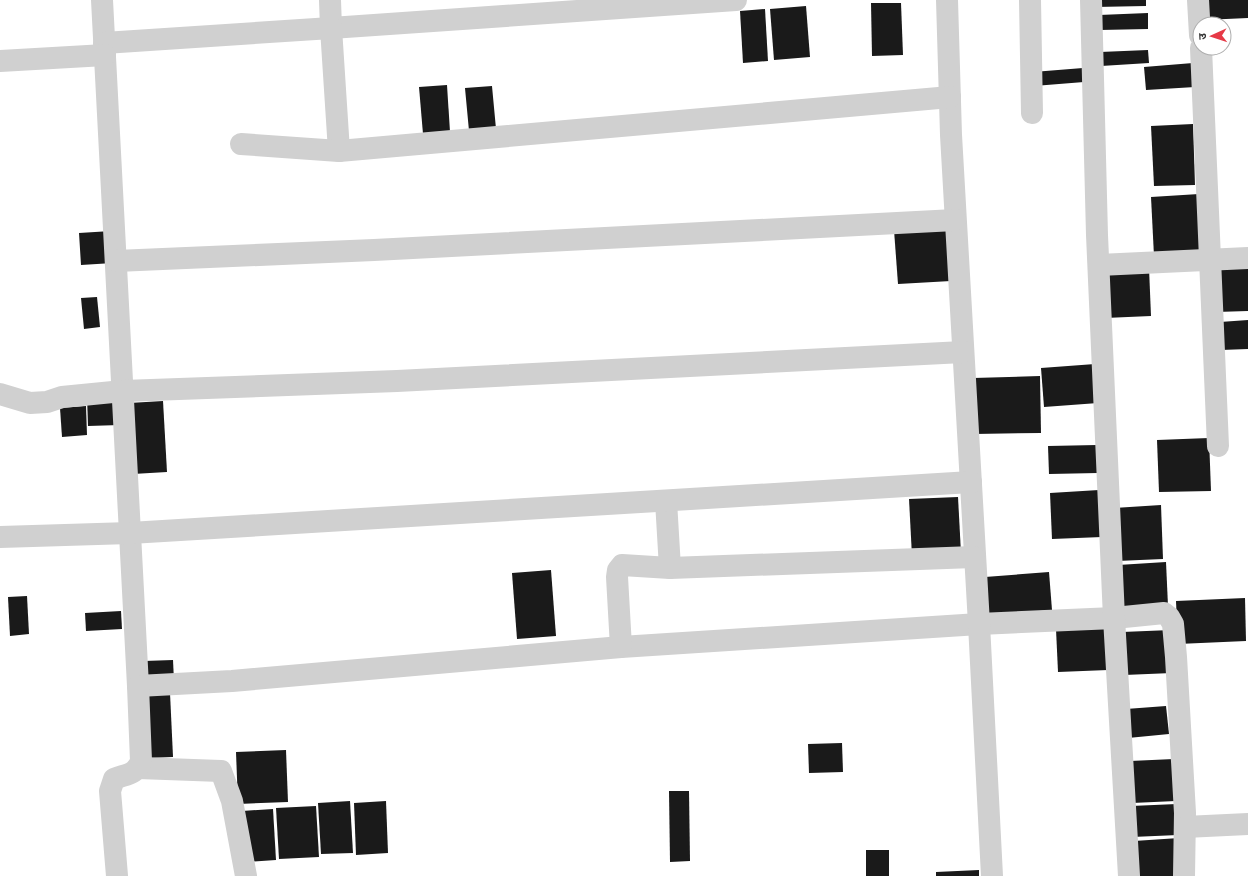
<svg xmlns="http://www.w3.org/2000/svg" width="1248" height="876" font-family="'Roboto Condensed','Noto Sans Devanagari',sans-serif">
<rect width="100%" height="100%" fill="#fff"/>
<g fill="#1a1a1a">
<polygon points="1095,0 1146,0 1146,6 1095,7"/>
<polygon points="1203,0 1248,0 1248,18 1204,20"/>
<polygon points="871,3 901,3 903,55 872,56"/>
<polygon points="806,6 810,57 774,60 770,9"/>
<polygon points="765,9 768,61 743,63 740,11"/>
<polygon points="1148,13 1148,29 1100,30 1099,15"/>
<polygon points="1148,50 1149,63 1101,66 1100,52"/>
<polygon points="1193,63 1195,87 1146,90 1144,67"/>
<polygon points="1083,68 1084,82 1034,86 1033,72"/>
<polygon points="447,85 450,132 423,134 419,87"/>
<polygon points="492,86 496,129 469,131 465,88"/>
<polygon points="1193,124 1195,185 1154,186 1151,126"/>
<polygon points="1199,194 1202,253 1154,256 1151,197"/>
<polygon points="948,227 951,281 898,284 894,230"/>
<polygon points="111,231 113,263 81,265 79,233"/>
<polygon points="1248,264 1248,311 1216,312 1215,265"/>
<polygon points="1149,268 1151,316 1105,318 1103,270"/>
<polygon points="97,297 100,327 84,329 81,298"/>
<polygon points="1248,320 1248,349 1221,350 1220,322"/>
<polygon points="1095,364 1098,403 1044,407 1041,368"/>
<polygon points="1040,376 1041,433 974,434 973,378"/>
<polygon points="87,396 119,396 120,425 88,426"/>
<polygon points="163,401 167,472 133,474 129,403"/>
<polygon points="86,406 87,435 62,437 60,408"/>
<polygon points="1209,438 1211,491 1159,492 1157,440"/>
<polygon points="1097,445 1098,473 1049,474 1048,446"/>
<polygon points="1099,490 1102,537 1052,539 1050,493"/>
<polygon points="958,497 961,553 912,556 909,499"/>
<polygon points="1161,505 1163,559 1117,561 1114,508"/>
<polygon points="1166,562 1168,606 1120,608 1118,565"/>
<polygon points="551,570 556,636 517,639 512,573"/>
<polygon points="1049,572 1052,610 988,615 985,577"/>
<polygon points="27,596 29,634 10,636 8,597"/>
<polygon points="1245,598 1246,641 1178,644 1176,601"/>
<polygon points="121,611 122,629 86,631 85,613"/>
<polygon points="1107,627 1108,670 1058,672 1056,629"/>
<polygon points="1171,630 1172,673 1124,675 1122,632"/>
<polygon points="173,660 174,681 145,682 144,661"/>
<polygon points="170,693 173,757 147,758 144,695"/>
<polygon points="1166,706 1169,734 1128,738 1126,709"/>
<polygon points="842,743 843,772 809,773 808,744"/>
<polygon points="286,750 288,802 238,804 236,752"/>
<polygon points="1174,759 1176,801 1132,803 1130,761"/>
<polygon points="669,791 689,791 690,861 670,862"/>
<polygon points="350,801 353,853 321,854 318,803"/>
<polygon points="386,801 388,853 356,855 354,803"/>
<polygon points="1177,804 1178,835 1132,837 1131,806"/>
<polygon points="316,806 319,857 279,859 276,808"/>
<polygon points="273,809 276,860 246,862 242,811"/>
<polygon points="1179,838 1181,876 1136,876 1134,841"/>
<rect x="866" y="850" width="23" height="26"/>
<polygon points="979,870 979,876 936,876 936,872"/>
</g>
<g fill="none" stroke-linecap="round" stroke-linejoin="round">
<g stroke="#d0d0d0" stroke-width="22">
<polyline points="102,0 138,686 232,681 621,647 979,624 1114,618 1164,613 1169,617 1173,624 1176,657 1185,813 1184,876"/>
<polyline points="330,0 331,28 736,0"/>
<polyline points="947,0 951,135 979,624 992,876"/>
<polyline points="1030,0 1032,113"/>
<polyline points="1091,0 1097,235 1114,618 1129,876"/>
<polyline points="1198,0 1200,35"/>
<polyline points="104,43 331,28 339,151"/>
<polyline points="1201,48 1218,446"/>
<polyline points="0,61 105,55"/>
<polyline points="241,144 339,151 950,97"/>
<polyline points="116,261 374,250 955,220"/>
<polyline points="1099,265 1248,258"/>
<polyline points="0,394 30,403 47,402 62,397 123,391 397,381 963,352"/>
<polyline points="666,501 670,568"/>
<polyline points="0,537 130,533 971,482"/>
<polyline points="621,647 617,577 618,570 622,565 670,568 974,557"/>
<polyline points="138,768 221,771 232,801 246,876"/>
<polyline points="1185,827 1248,824"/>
<path d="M117,876L110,791L114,779C126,774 136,775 141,761L138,686"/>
</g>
</g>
<g transform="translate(1212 36) rotate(267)"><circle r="19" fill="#ffffff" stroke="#adadad"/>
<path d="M0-3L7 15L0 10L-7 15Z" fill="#e63946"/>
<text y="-6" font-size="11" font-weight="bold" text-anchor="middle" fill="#333333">उ</text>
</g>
</svg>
